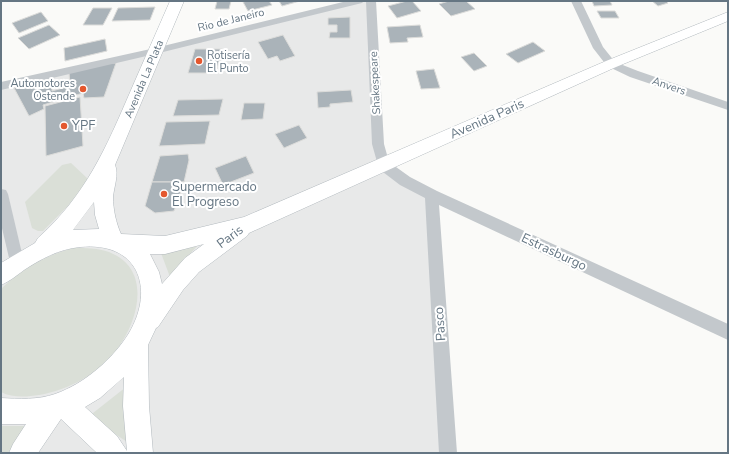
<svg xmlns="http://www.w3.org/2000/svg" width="729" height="454" font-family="'Nunito Sans',sans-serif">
<rect width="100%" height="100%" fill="#fafaf8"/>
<polygon fill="#e8e9e9" points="359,1 371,1 383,164 432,195 449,453 1,453 1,86"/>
<g fill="#dadfd7">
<polygon points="71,163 88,179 88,182 66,208 43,231 38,231 32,228 25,202 62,165"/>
<polygon points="197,246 170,277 161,253"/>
<path d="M73,248C86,248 98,248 109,252C152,269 139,319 118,348C100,373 69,390 39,395C27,397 12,398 1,392V289C22,268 45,256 73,248Z"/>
<polygon points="126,387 129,443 88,417"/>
<polygon points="1,426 28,426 8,453 1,453"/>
</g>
<g fill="#aab3b9" stroke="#dcdcda">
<polygon points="217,1 231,1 229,9 215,9"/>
<polygon points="249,1 269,1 272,5 248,11 243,2"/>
<polygon points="279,1 300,1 282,6"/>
<polygon points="407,1 412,1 421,11 397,18 388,6"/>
<polygon points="449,1 466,1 475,9 451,16 439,4"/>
<polygon points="592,1 610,1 612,5 594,6"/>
<polygon points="652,1 666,1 668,3 658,6"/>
<polygon points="155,7 150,20 112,21 118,8"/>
<polygon points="93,8 112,8 103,25 83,25"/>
<polygon points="597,11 615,11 619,18 601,18"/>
<polygon points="41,12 48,21 19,33 12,23"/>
<polygon points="350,17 350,38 329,38 330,32 337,32 337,25 328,25 328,18"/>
<polygon points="49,25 60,35 29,49 18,38"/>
<polygon points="420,25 423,37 407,38 408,42 390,43 387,27"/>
<polygon points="283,35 295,56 280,61 277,56 268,59 258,42"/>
<polygon points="105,39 107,51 65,61 64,48"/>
<polygon points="533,42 545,51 518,63 506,54"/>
<polygon points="195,49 222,49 216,73 188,73"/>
<polygon points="474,53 487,66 474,71 461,57"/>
<polygon points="110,63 116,63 104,97 84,98 83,93 43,105 44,109 29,116 14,88 52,79 52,91 70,86 69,72"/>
<polygon points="434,69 440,88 421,89 416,71"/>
<polygon points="351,90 353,102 330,104 330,107 318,108 317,92"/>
<polygon points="80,97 83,146 46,156 45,106"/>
<polygon points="223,99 219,115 173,116 178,100"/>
<polygon points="244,103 265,103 263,119 241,120"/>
<polygon points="210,121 205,144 159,146 166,122"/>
<polygon points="299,125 307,138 284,148 275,134"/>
<polygon points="188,154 189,160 184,182 152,182 160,156"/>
<polygon points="246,156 254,173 223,185 215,168"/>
<polygon points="152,182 184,182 174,211 155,213 145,206"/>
</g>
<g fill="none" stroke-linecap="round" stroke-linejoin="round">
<g stroke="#b3babf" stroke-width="1">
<path id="secondary" d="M170,1H184L115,165C119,174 114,187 113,197C113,209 116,223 121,234L165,236L244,217L606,61L728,12V21L616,67L249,233L247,236L199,272L183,290L158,327L156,328L148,345L149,406L153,453H97L61,419L38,453H9L13,444L26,424H1V398C19,399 38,400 55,394C84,384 113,359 129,333C156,287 137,241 80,247C59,249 41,259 24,270C16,276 10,281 1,285V263L35,243L38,238C86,195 106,148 131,90C144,60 157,31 170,1ZM94,202L95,215L99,229L73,230ZM204,244L185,258L162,284L159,272L150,254H165ZM124,377L123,406L127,451L117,436L85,407L100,398Z"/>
</g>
<g fill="#c3c8cc" fill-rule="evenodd">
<polygon points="347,1 364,1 362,3 155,54 1,90 1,82 155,48"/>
<polygon points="366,1 376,1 384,144 389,162 410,177 437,191 728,324 728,340 439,205 457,453 439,453 425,198 400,185 379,169 372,144"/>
<polygon points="571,1 581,1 603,47 615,62 638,71 728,102 728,110 630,77 607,66 593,48"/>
<polygon points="1,189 6,190 8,194 24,262 22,267 17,269 12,267 10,262 1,224"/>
</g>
<use href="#secondary" fill="#fff" fill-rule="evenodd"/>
</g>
<g fill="#e4572e" stroke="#fff" stroke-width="1.5">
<circle cx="199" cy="61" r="4"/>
<circle cx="83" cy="89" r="4"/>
<circle cx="64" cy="126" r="4"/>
<circle cx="164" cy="194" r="4"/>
</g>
<g text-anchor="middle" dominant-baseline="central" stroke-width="4" stroke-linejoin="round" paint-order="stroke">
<g font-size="11" fill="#657683" stroke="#fff">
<text transform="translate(231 20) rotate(-14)">Rio de Janeiro</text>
<text transform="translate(144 79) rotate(-67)">Avenida La Plata</text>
<text transform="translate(375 83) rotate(-93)">Shakespeare</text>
<text transform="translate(669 86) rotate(19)">Anvers</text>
</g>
<g font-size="11" fill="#657683" stroke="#fff" text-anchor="start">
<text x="207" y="55">Rotisería<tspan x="207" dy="13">El Punto</tspan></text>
<text x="75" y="83" text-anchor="end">Automotores<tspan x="75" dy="13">Ostende</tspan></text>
</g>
<g font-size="13" fill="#657683" stroke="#fff">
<text transform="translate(487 119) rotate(-24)">Avenida Paris</text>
<text transform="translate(230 237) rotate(-37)">Paris</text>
<text transform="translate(554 252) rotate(25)">Estrasburgo</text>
<text transform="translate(440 324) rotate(-94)">Pasco</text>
</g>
<g font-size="13" fill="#657683" stroke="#fff" text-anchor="start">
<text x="72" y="126">YPF</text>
<text x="172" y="187">Supermercado<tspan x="172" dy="15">El Progreso</tspan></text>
</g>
</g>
<rect width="729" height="454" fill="none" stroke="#657683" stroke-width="4"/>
</svg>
